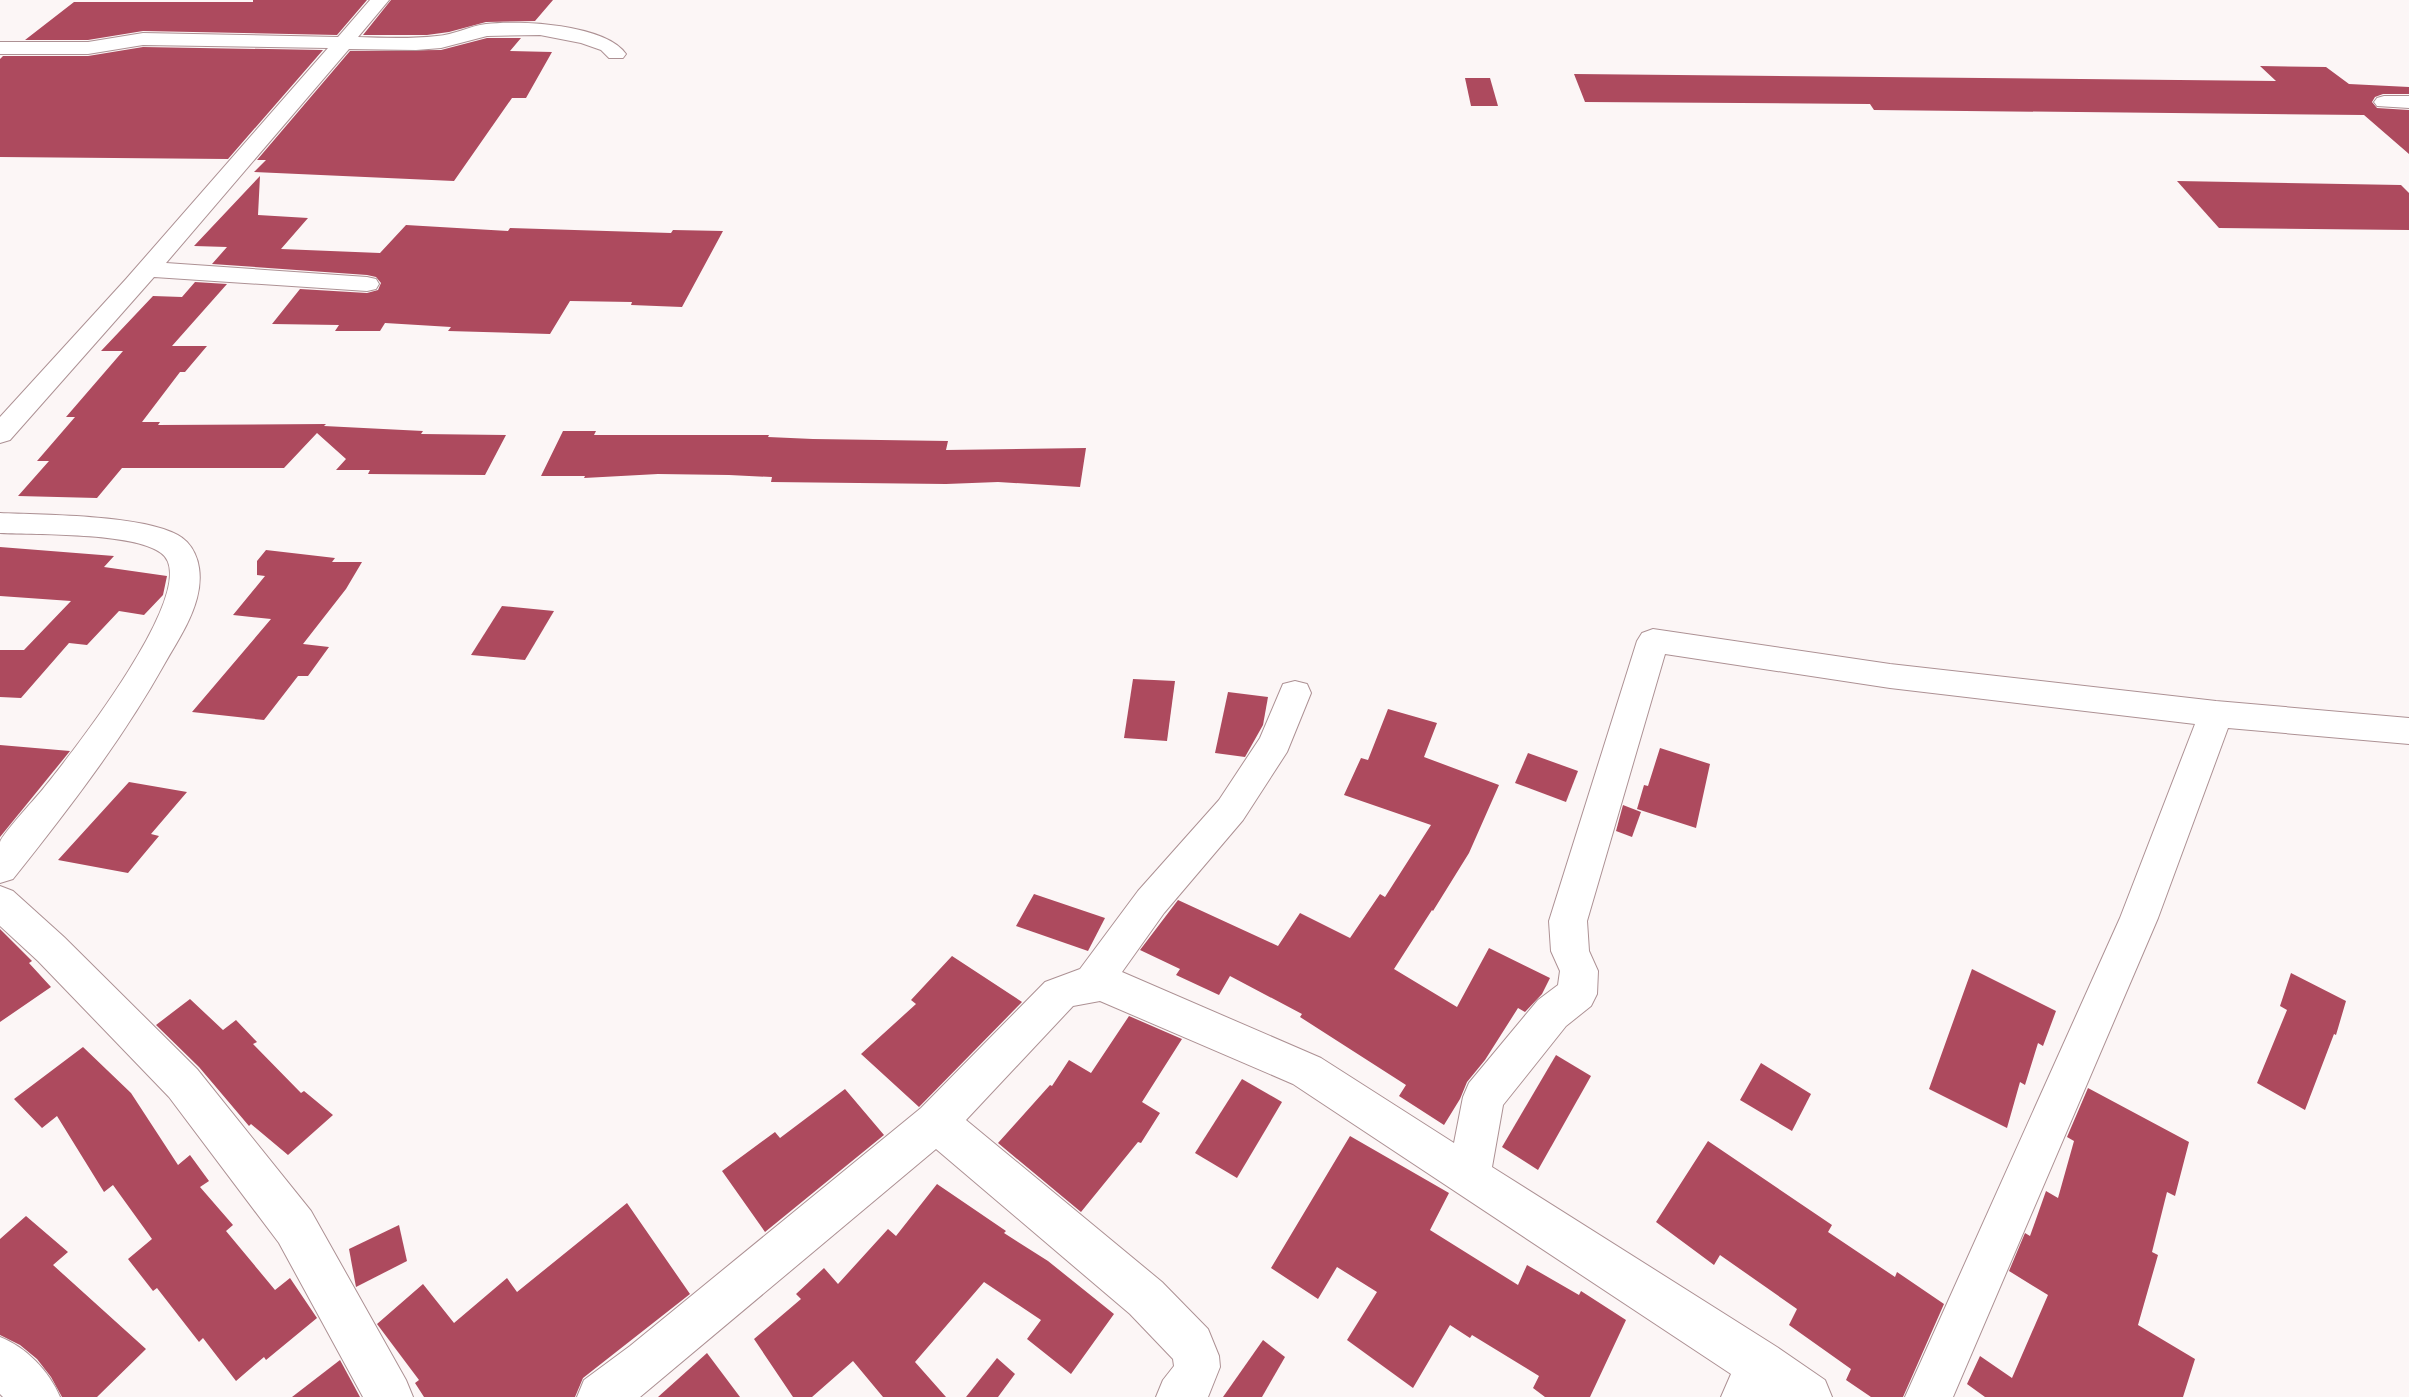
<svg xmlns="http://www.w3.org/2000/svg" width="2409" height="1397" font-family="'Fira Sans Condensed',sans-serif">
<rect width="100%" height="100%" fill="#fcf6f6"/>
<g fill="#ad4a5e">
<polygon points="253,0 367,0 337,35 143,31 88,40 25,40 74,2 253,2"/>
<polygon points="391,0 553,0 535,21 486,22 449,32 427,35 363,35"/>
<polygon points="487,38 521,38 510,51 552,52 526,98 512,98 454,181 254,172 266,160 257,160 350,51 441,50"/>
<polygon points="143,47 323,50 228,159 0,157 0,59 3,56 88,56"/>
<polygon points="2260,66 2326,67 2349,84 2409,87 2409,94 2383,94 2375,97 2372,102 2377,108 2409,110 2409,154 2364,115 1874,110 1870,104 1585,102 1574,74 2276,81"/>
<polygon points="1465,78 1490,78 1498,106 1471,106"/>
<polygon points="260,176 258,215 308,218 281,249 380,253 406,225 508,231 510,228 671,233 673,230 723,231 682,307 631,305 632,302 570,301 550,334 448,331 451,327 385,323 380,331 335,331 339,325 272,324 300,289 367,293 378,290 381,283 376,277 367,275 212,264 227,247 194,246"/>
<polygon points="2177,181 2401,185 2409,193 2409,230 2219,228"/>
<polygon points="195,282 227,284 172,346 207,346 185,372 180,372 142,422 160,422 158,425 326,424 324,426 423,431 421,434 506,435 485,475 368,474 370,470 336,470 346,459 317,433 284,468 122,468 97,498 18,496 49,461 37,461 75,417 66,417 123,351 101,351 153,296 182,297"/>
<polygon points="563,431 596,431 594,435 769,435 768,437 813,439 948,441 946,450 1086,448 1080,487 998,482 946,484 771,482 772,477 729,475 658,474 584,478 585,476 541,476"/>
<polygon points="0,547 114,556 104,567 167,576 163,595 144,615 119,611 87,645 69,643 21,698 0,697 0,650 24,650 71,601 0,596"/>
<polygon points="266,550 335,558 332,562 362,562 346,589 303,644 329,647 308,676 298,676 264,720 192,712 271,619 233,615 265,576 257,575 257,561"/>
<polygon points="502,606 554,611 525,660 471,655"/>
<polygon points="1133,679 1175,681 1167,741 1124,738"/>
<polygon points="1228,692 1268,697 1263,725 1245,757 1215,753"/>
<polygon points="1388,709 1437,723 1424,757 1499,785 1469,853 1433,911 1432,910 1394,969 1457,1007 1489,948 1550,978 1542,994 1525,1012 1518,1008 1485,1060 1467,1082 1460,1099 1444,1125 1399,1096 1406,1085 1300,1017 1302,1014 1230,976 1219,995 1176,975 1180,969 1140,950 1178,900 1278,946 1300,913 1350,938 1380,894 1385,897 1431,825 1344,795 1361,758 1368,760"/>
<polygon points="0,745 70,751 0,837"/>
<polygon points="1660,748 1710,764 1696,828 1637,809 1644,785 1648,786"/>
<polygon points="1528,753 1578,771 1566,802 1515,783"/>
<polygon points="129,782 187,792 151,834 159,836 128,873 58,860"/>
<polygon points="1623,805 1641,812 1632,837 1616,831"/>
<polygon points="1034,894 1105,918 1088,951 1016,926"/>
<polygon points="0,929 32,961 29,963 51,987 0,1022"/>
<polygon points="952,956 1022,1002 919,1107 861,1054 916,1004 911,1000"/>
<polygon points="1972,969 2056,1011 2043,1046 2038,1043 2025,1085 2020,1082 2007,1128 1929,1089"/>
<polygon points="2291,973 2346,1001 2336,1035 2334,1034 2305,1110 2257,1083 2287,1010 2280,1006"/>
<polygon points="190,999 223,1030 236,1020 257,1042 253,1044 301,1093 304,1091 333,1115 288,1155 251,1124 249,1126 199,1067 156,1025"/>
<polygon points="1129,1016 1182,1039 1142,1102 1160,1113 1141,1143 1138,1142 1081,1212 998,1143 1050,1085 1052,1086 1069,1060 1091,1073"/>
<polygon points="83,1047 131,1093 178,1165 190,1155 209,1181 200,1187 233,1225 226,1231 275,1290 290,1278 317,1318 266,1360 264,1357 236,1381 203,1338 199,1342 157,1288 153,1291 128,1259 152,1239 113,1185 104,1192 57,1116 42,1128 14,1099"/>
<polygon points="1556,1055 1591,1076 1538,1170 1502,1147"/>
<polygon points="1761,1063 1811,1094 1792,1131 1740,1100"/>
<polygon points="1242,1079 1282,1102 1237,1178 1195,1153"/>
<polygon points="2088,1088 2189,1142 2175,1196 2167,1192 2152,1252 2158,1255 2138,1325 2195,1359 2183,1397 1985,1397 1967,1384 1980,1356 2012,1378 2048,1295 2009,1271 2025,1233 2030,1236 2046,1191 2058,1198 2074,1141 2067,1137"/>
<polygon points="845,1089 884,1135 765,1232 722,1171 775,1132 780,1138"/>
<polygon points="1350,1136 1449,1193 1430,1230 1518,1285 1527,1265 1579,1295 1581,1291 1626,1320 1590,1397 1545,1397 1533,1388 1539,1376 1472,1335 1470,1338 1450,1325 1413,1388 1347,1340 1377,1292 1337,1267 1318,1299 1271,1268"/>
<polygon points="1708,1141 1832,1225 1828,1232 1895,1277 1897,1272 1944,1304 1903,1397 1871,1397 1846,1380 1851,1369 1789,1325 1797,1309 1720,1255 1714,1265 1656,1222"/>
<polygon points="937,1184 1006,1231 1004,1233 1048,1261 1114,1314 1071,1374 1027,1339 1041,1320 984,1282 915,1362 946,1397 883,1397 853,1361 812,1397 793,1397 754,1339 801,1299 796,1294 824,1268 838,1284 888,1229 896,1236"/>
<polygon points="627,1203 690,1294 583,1378 575,1397 424,1397 415,1383 419,1380 377,1324 423,1284 454,1323 507,1278 517,1292"/>
<polygon points="26,1216 68,1252 53,1265 146,1349 97,1397 62,1397 51,1377 37,1359 20,1345 0,1335 0,1239"/>
<polygon points="399,1225 407,1261 356,1287 349,1249"/>
<polygon points="1263,1340 1285,1357 1262,1397 1223,1397"/>
<polygon points="707,1353 740,1397 658,1397"/>
<polygon points="997,1358 1015,1374 998,1397 966,1397"/>
<polygon points="340,1360 360,1397 292,1397"/>
</g>
<g fill="none" stroke-linecap="round" stroke-linejoin="round">
<g stroke="#ad9194" stroke-width="2">
<g id="minor">
<path d="M370,0H389L358,37C384,38 411,39 437,36C454,35 469,26 486,24C520,20 605,24 626,54L623,58H609L601,50L581,43L540,35L487,36L441,48L416,50L349,49L166,263L367,277L376,279L379,284L376,289L367,291L154,277L10,440L0,443V417L126,279L328,48L143,45L88,54H0V42H88L143,33L338,37Z"/>
<polygon points="2384,96 2409,96 2409,108 2377,106 2374,102 2377,98"/>
<path d="M0,513C39,515 162,514 187,542C201,557 202,579 197,598C191,621 177,642 165,663C122,740 68,810 13,879L0,883C0,871 0,854 0,842C3,833 34,800 43,789C67,759 206,585 161,553C133,532 37,535 0,533Z"/>
<polygon points="1653,629 1890,664 2216,701 2409,718 2409,744 2228,728 2158,918 1953,1397 1905,1397 2120,918 2195,724 1890,688 1665,654 1587,921 1589,951 1598,971 1597,994 1591,1006 1566,1026 1503,1105 1492,1167 1777,1347 1825,1380 1832,1397 1721,1397 1731,1374 1293,1084 1100,1001 1073,1006 966,1120 1162,1282 1208,1329 1219,1356 1220,1367 1208,1397 1156,1397 1163,1380 1174,1366 1173,1359 1130,1314 936,1149 640,1397 577,1397 584,1380 630,1346 921,1108 1045,982 1080,969 1138,891 1219,800 1260,738 1283,684 1295,681 1307,684 1311,693 1287,752 1243,820 1164,913 1122,972 1321,1058 1454,1143 1463,1097 1469,1083 1538,1000 1558,985 1560,971 1551,951 1549,921 1637,641 1642,633"/>
<polygon points="0,886 13,891 64,937 197,1069 311,1211 406,1380 413,1397 363,1397 279,1243 169,1097 38,961 0,926"/>
<path d="M0,1337C26,1347 49,1371 60,1397H3L0,1394Z"/>
</g>
</g>
<use href="#minor" fill="#fff" fill-rule="evenodd"/>
</g>
</svg>
